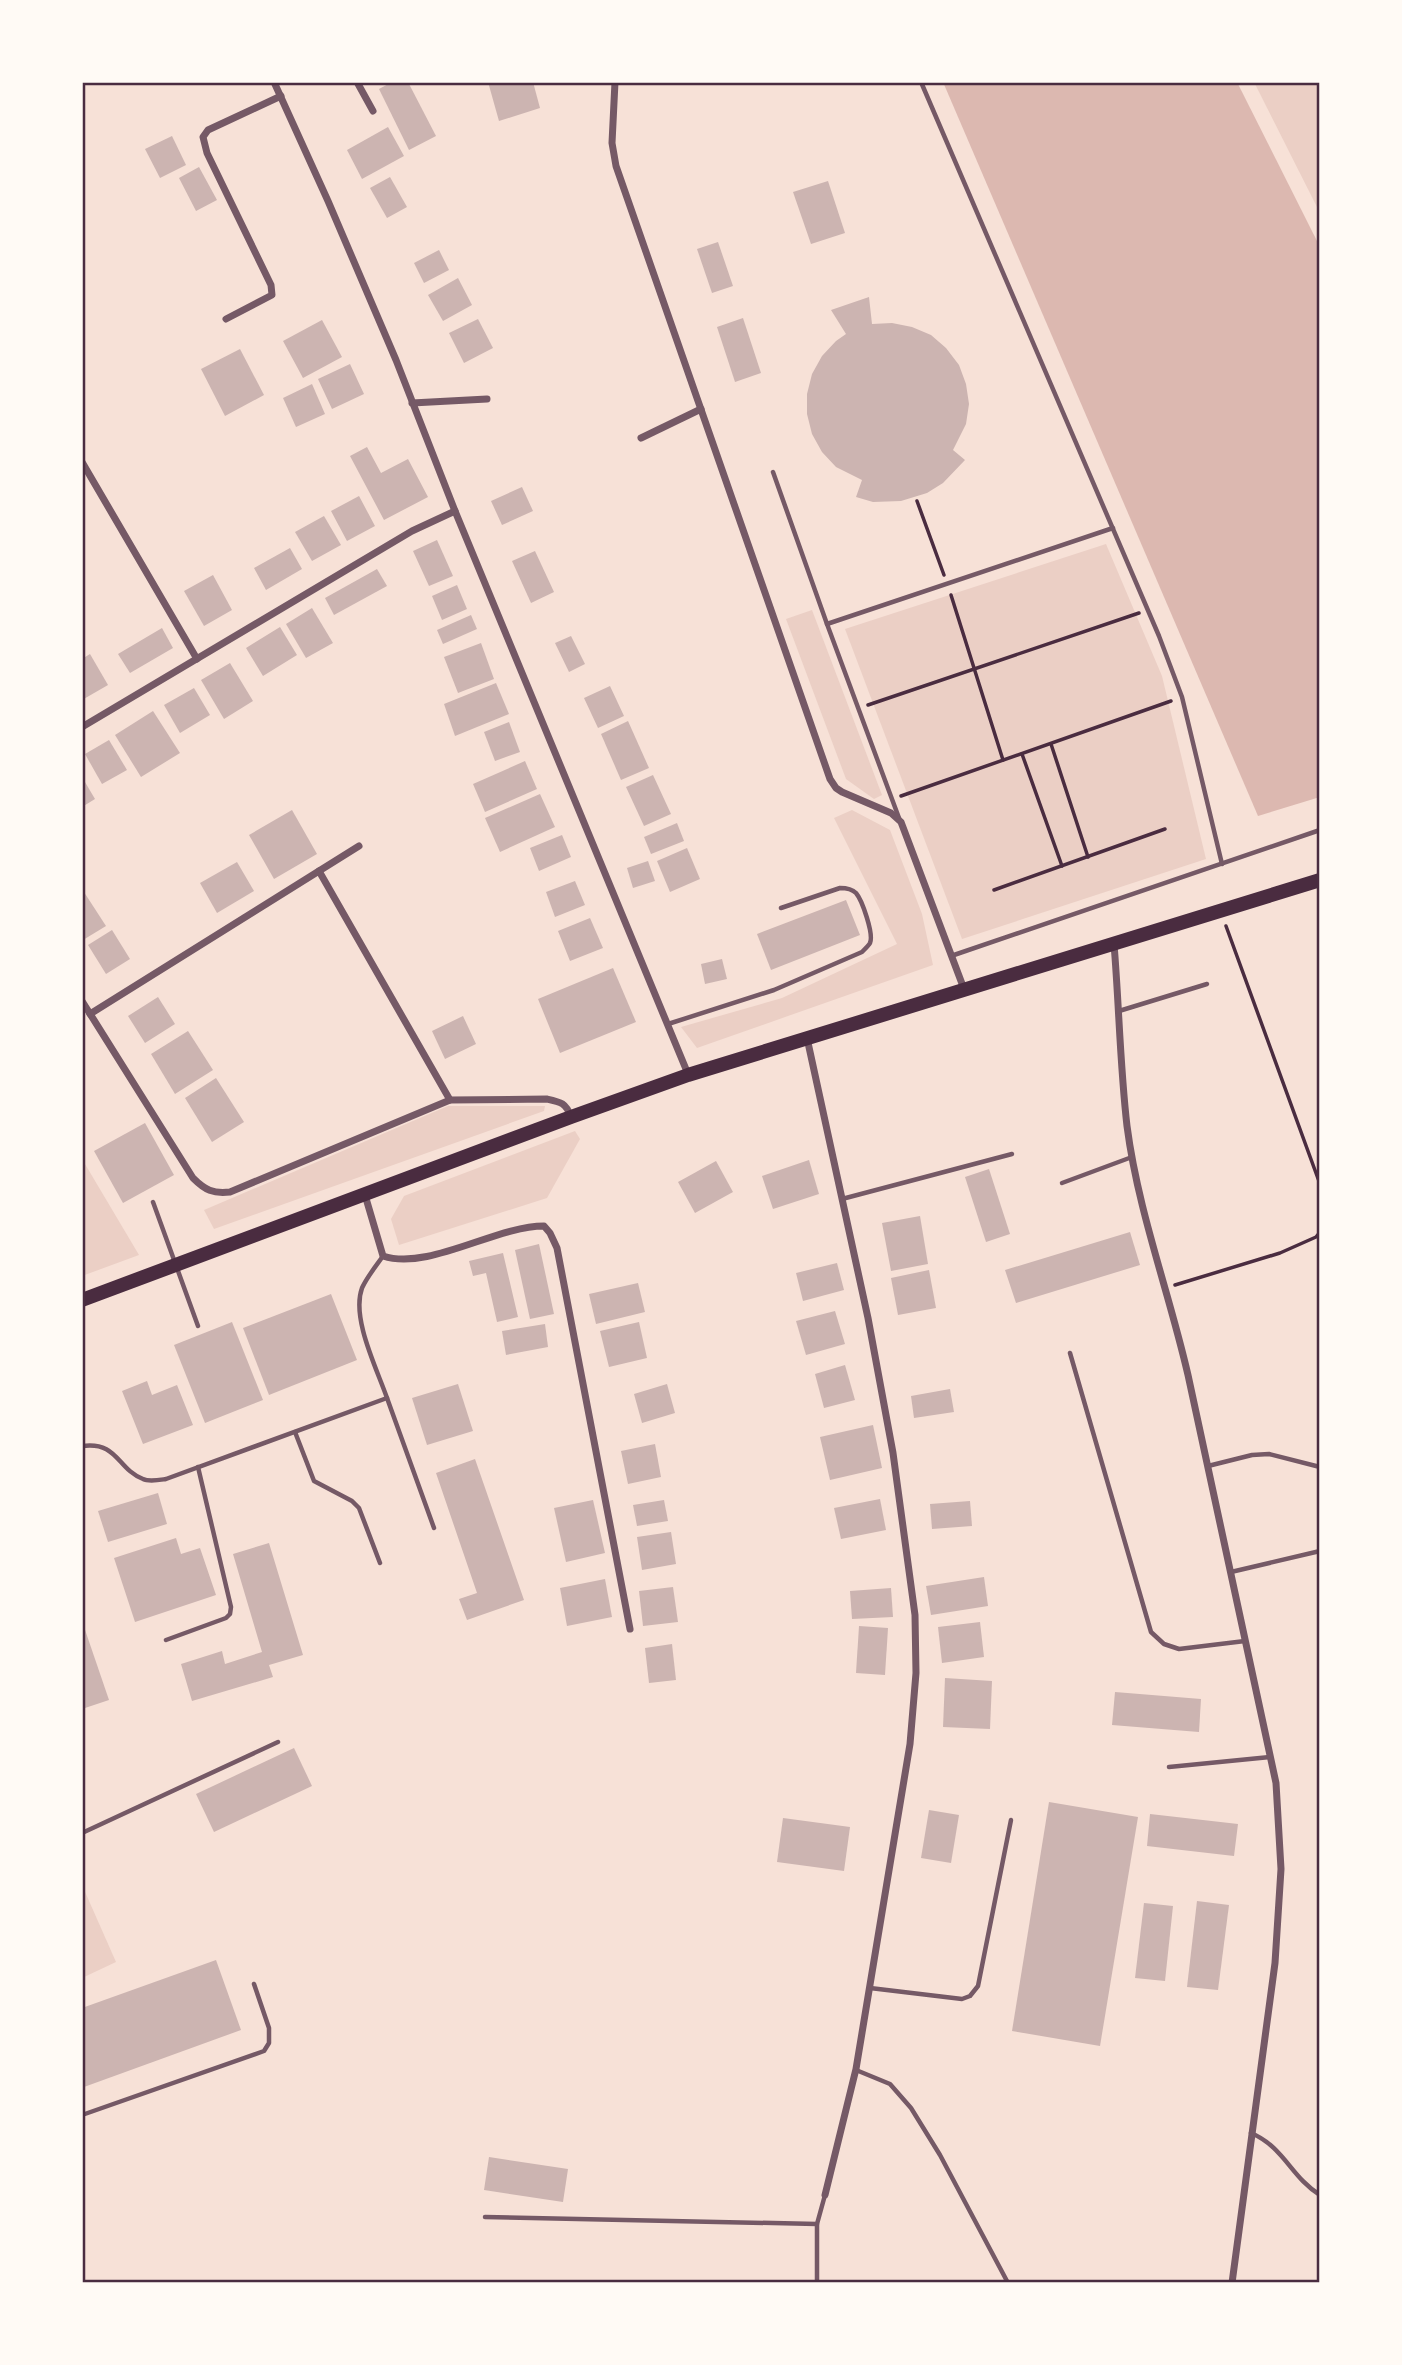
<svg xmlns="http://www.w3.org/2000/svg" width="1402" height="2365" font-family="Inter,sans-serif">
<rect width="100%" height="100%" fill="#f7e1d7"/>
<g fill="#ebcfc5">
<polygon points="1254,82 1320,82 1320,213"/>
<polygon points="1106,544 1162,676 1206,859 962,939 845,629"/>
<polygon points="812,610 882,795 874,799 846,779 786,619"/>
<polygon points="852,810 890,830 922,914 933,965 697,1048 681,1027 782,998 897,944 834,818"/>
<polygon points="448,1106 545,1106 544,1111 214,1229 204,1210"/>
<polygon points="575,1131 580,1139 547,1198 399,1245 391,1219 404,1196"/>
<polygon points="82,1159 139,1255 82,1276"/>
<polygon points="82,1885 116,1962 82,1978"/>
</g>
<polygon fill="#dcb8b0" points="943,82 1237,82 1320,247 1320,797 1258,816"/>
<g fill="#ccb4b1">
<polygon points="392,82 408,82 436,136 409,150 379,89"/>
<polygon points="488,82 533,82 540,108 499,121"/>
<polygon points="388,127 404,156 362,179 347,150"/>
<polygon points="172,136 186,165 160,178 145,149"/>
<polygon points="199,167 217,200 196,211 179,178"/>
<polygon points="390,177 407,207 387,218 370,188"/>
<polygon points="828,181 845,233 811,244 793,192"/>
<polygon points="718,242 733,286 712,293 697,249"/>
<polygon points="439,250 449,270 424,283 414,263"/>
<polygon points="458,278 472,305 443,321 428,295"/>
<polygon points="869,297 872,324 892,323 912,327 931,335 946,348 959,365 966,384 969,404 966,424 953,450 965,460 943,483 927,493 901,501 873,502 856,497 862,480 836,467 822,452 812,434 807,414 807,394 812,374 822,356 836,341 846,334 831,310"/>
<polygon points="743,318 761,373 735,382 717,327"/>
<polygon points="478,319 493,348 464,363 449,333"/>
<polygon points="322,320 342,357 303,378 283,341"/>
<polygon points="240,349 264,395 225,416 201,369"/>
<polygon points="350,364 364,394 332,409 318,379"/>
<polygon points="312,384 325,414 296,427 283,398"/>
<polygon points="367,447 381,473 408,459 428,497 384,520 350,456"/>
<polygon points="522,487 533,511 502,525 491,501"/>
<polygon points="359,496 375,526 347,541 331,511"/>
<polygon points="324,516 341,545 312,561 295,532"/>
<polygon points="437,540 453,576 429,586 413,551"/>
<polygon points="290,548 302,569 266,590 254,568"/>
<polygon points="535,551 554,592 531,603 512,561"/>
<polygon points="377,569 387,586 334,615 325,598"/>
<polygon points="213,575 232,610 204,626 184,591"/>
<polygon points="457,585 467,609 442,620 432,596"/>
<polygon points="312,608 333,643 306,658 286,624"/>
<polygon points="471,615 477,629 443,644 437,630"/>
<polygon points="280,627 297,655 263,676 246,648"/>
<polygon points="162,628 173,648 130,673 118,654"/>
<polygon points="571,636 585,664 569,672 555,643"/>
<polygon points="481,643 494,679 458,693 444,657"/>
<polygon points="90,654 108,685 82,700 82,659"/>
<polygon points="230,663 253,701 224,719 201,680"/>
<polygon points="496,683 509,714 455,736 444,704"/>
<polygon points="610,686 624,716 598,728 584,698"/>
<polygon points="194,688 210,715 180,733 164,705"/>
<polygon points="153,711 180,753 141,777 115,735"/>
<polygon points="628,721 649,768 621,780 601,734"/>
<polygon points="509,722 520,752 495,761 484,732"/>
<polygon points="109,740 127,770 102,784 85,754"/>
<polygon points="525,761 537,789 485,812 473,784"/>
<polygon points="653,775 671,814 644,826 626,787"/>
<polygon points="82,777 95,799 82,807"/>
<polygon points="540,794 555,827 500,852 485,818"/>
<polygon points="292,810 317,854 274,879 249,835"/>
<polygon points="677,823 684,841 651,854 644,837"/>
<polygon points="562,835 571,857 539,871 530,848"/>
<polygon points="687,848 700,879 670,892 657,861"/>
<polygon points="648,861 655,881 633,888 627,868"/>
<polygon points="237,862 254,891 217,913 200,883"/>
<polygon points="575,881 585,905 555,917 546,892"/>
<polygon points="82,889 106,926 83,940 82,939"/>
<polygon points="846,900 860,935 771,970 757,934"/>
<polygon points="590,918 603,948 570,961 558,931"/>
<polygon points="112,930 130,959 106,974 88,945"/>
<polygon points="722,959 727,979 705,984 701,964"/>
<polygon points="613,968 636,1022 560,1053 538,999"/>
<polygon points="158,997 175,1024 145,1043 128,1016"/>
<polygon points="463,1016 476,1044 445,1059 432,1031"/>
<polygon points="188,1031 213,1070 175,1094 151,1054"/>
<polygon points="216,1078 244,1122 212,1142 185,1098"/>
<polygon points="145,1123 174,1175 123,1203 94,1151"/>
<polygon points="809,1160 819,1194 773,1209 762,1176"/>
<polygon points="716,1161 733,1192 695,1213 678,1182"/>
<polygon points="989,1169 1010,1234 986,1242 965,1177"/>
<polygon points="920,1216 928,1264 891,1271 882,1223"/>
<polygon points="1130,1232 1140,1265 1016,1303 1005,1270"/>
<polygon points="539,1244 554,1314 530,1319 515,1250"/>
<polygon points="503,1253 518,1317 497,1322 486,1273 473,1276 469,1261"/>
<polygon points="837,1263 844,1290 803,1301 796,1273"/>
<polygon points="929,1270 936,1308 898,1315 891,1278"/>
<polygon points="638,1283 645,1312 596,1324 589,1294"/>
<polygon points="331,1294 357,1360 269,1395 243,1328"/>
<polygon points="835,1311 845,1344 806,1355 796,1321"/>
<polygon points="232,1322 263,1400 205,1423 174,1345"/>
<polygon points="639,1322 647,1358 609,1367 600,1331"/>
<polygon points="545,1324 548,1347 506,1355 502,1331"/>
<polygon points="845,1365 855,1400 824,1408 815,1374"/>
<polygon points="147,1381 152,1395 177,1385 193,1425 143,1444 122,1391"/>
<polygon points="458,1384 473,1431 427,1445 412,1398"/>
<polygon points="667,1384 675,1413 642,1423 634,1394"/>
<polygon points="950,1389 954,1412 914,1418 911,1396"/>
<polygon points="873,1425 882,1468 830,1480 820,1437"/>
<polygon points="655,1444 661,1477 628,1484 621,1451"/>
<polygon points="475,1459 524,1600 467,1620 459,1599 477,1593 436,1473"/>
<polygon points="158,1493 167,1524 108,1542 98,1511"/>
<polygon points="880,1499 886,1530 841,1539 834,1508"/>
<polygon points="593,1500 605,1553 566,1562 554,1508"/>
<polygon points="664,1500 668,1521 637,1526 633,1505"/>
<polygon points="970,1501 972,1526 932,1529 930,1504"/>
<polygon points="671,1532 676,1564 642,1570 637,1537"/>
<polygon points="176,1538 181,1554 200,1548 216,1595 135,1622 114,1558"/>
<polygon points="269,1543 303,1655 269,1665 273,1677 192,1701 181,1664 222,1651 225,1664 262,1652 233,1554"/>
<polygon points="984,1577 988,1606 931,1615 926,1586"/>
<polygon points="605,1579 612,1617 567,1626 560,1588"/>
<polygon points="673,1587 678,1622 643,1626 639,1591"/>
<polygon points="891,1588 893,1617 852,1619 850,1591"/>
<polygon points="82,1621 109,1700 82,1709"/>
<polygon points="980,1622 984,1657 942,1663 938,1627"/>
<polygon points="859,1626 888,1628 885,1675 856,1673"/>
<polygon points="672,1644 676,1680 649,1683 645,1648"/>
<polygon points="945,1678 992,1681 990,1729 943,1727"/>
<polygon points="1115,1692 1201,1699 1199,1732 1112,1725"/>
<polygon points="294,1748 312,1786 214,1832 196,1794"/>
<polygon points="1049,1802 1138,1817 1100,2046 1012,2031"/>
<polygon points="929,1810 959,1815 951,1863 921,1858"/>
<polygon points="1150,1814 1238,1824 1234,1856 1147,1846"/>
<polygon points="783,1818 850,1827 844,1871 777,1862"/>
<polygon points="1197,1901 1229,1905 1218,1990 1187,1987"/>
<polygon points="1144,1903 1173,1906 1165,1981 1135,1978"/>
<polygon points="216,1960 241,2030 84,2087 82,2081 82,2008"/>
<polygon points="489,2157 568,2169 563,2202 484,2190"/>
</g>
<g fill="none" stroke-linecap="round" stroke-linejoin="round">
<g stroke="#4a2c40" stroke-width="3.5">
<polyline points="917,501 944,575"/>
<polyline points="951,595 1003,760"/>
<polyline points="868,705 1139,613"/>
<polyline points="1051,744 1088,857"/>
<polyline points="1022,754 1062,866"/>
<polyline points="901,796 1171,701"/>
<polyline points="994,890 1165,829"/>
<polyline points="1226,926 1320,1184"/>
<polyline points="1175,1285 1280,1253 1316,1237 1320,1232"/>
</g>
<g stroke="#755966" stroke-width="4.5">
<polyline points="921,82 1159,636 1182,697 1222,864"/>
<polyline points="773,472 827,624"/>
<polyline points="899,818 827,624 1113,528"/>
<polyline points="951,956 1320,830"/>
<polyline points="1119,1011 1207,984"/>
<path d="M668,1024L774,990L862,952C864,950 869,945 870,943C874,934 862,900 856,893C852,889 845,888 840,888L781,908"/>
<polyline points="1062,1183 1132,1157"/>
<polyline points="842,1199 1012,1154"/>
<polyline points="153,1202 198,1326"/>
<polyline points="1070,1353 1151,1632 1164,1644 1179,1649 1245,1641"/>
<polyline points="387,1398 434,1528"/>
<polyline points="295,1432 314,1481 352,1501 359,1508 380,1563"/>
<path d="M82,1446C118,1441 117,1469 143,1479C149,1482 159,1480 166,1479L387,1398C377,1369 351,1318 362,1288C367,1277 376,1266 383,1256"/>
<polyline points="1208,1466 1252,1455 1269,1454 1320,1467"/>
<polyline points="1231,1572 1320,1551"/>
<polyline points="166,1640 226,1618 230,1614 231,1607 198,1467"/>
<polyline points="1169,1767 1270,1757"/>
<polyline points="82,1833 278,1742"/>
<polyline points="870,1988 962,1999 970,1996 978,1986 1011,1820"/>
<polyline points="856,2070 890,2084 911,2108 940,2155 1008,2283"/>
<polyline points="82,2115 264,2051 269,2043 269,2028 254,1984"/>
<path d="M1251,2133C1284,2147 1291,2177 1320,2195"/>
<polyline points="485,2217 817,2224 825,2195"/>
<polyline points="817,2283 817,2224"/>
</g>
<g stroke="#755966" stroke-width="7">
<polyline points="274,82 328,201 396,360 455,511 688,1074"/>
<polyline points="357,82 373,111"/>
<polyline points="615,82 612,143 616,166 830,779 836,788 842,792 891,813 901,822 964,989"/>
<polyline points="226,319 272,295 271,285 207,153 203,137 208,130 281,96"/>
<polyline points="412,403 487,399"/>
<polyline points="641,438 701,409"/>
<polyline points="82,462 197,659"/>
<polyline points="82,727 412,531 455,511"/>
<polyline points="319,871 359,846"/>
<path d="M1114,944C1119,1004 1120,1066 1127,1126C1138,1211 1169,1292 1188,1375L1276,1783L1281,1869L1275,1963L1232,2283"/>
<path d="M82,1001L193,1178C205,1190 213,1194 230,1192L450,1100L547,1099C561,1102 566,1103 571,1117"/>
<polyline points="90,1014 319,871 450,1100"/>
<polyline points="807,1038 868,1318 893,1453 915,1615 916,1673 910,1744 856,2069 825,2195"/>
<path d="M365,1195L383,1256C429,1271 495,1226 544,1226L550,1233L557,1248L630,1629"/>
</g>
<polyline stroke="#4a2c40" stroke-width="14" points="82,1300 571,1117 688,1075 1320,880"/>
</g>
<rect width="1402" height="2365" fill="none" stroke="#fffaf5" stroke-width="168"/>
<rect x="84" y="84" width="1234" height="2197" fill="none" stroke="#4a2c40" stroke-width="2.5"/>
</svg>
